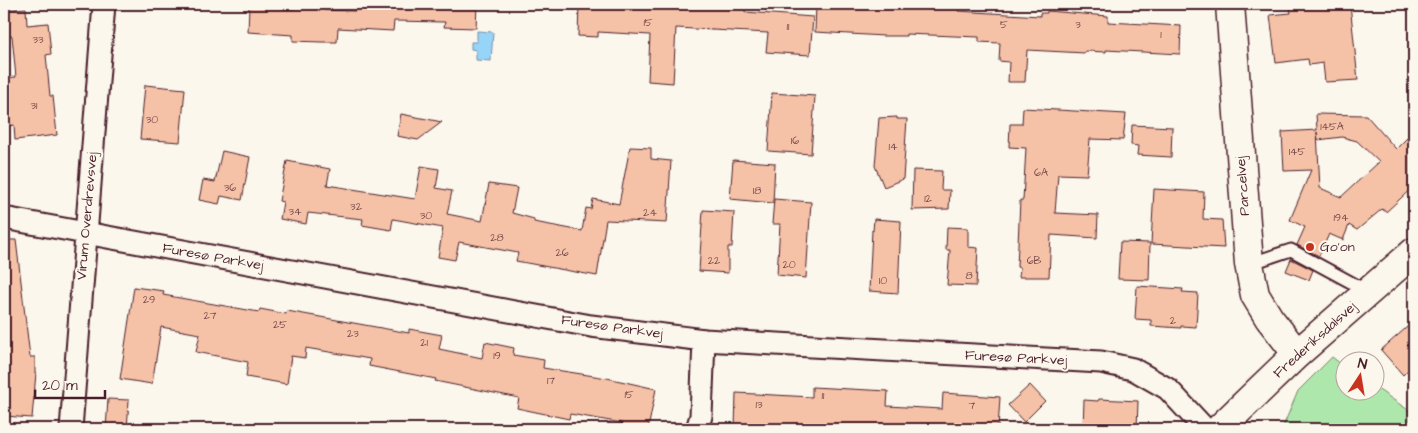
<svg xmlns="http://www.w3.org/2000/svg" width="1418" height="433" font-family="'Architects Daughter',sans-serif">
<rect width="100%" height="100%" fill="#fbf7ec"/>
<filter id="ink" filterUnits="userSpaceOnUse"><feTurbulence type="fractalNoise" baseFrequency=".02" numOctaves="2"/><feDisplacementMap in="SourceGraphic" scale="10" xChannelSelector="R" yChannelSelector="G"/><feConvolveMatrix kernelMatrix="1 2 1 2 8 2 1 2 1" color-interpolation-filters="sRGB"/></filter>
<g filter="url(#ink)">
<polygon fill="#aee7ab" stroke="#7c836b" points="1332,357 1345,367 1346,390 1376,390 1376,388 1414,414 1414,429 1282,429 1298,391"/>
<polygon fill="#97d5f8" stroke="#788ca6" points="477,31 493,32 491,61 476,60 476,50 471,49 471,42 477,42"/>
<g fill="#f6c2a7" stroke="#4a1f2b" fill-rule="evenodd">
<polygon points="295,4 324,4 324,10 355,11 355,4 477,4 476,28 444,27 445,22 394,21 393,31 338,28 337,42 322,42 293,41 293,35 248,32 249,6 295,9"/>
<polygon points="579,4 745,4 745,12 813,17 810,55 766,52 768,33 676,28 673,83 648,81 650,35 598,32 598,37 578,36"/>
<polygon points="816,4 888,4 888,7 927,9 927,6 959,7 958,11 1040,16 1040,13 1047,13 1047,11 1108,16 1108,22 1181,26 1180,54 1106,50 1106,52 1085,51 1085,53 1027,50 1025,82 1008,82 1009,62 999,61 1000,43 979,42 979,37 906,34 906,36 884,36 815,32"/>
<polygon points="1289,4 1350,4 1358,80 1325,82 1323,63 1309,65 1308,59 1276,63 1270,15 1291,13"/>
<polygon points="26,8 27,25 48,23 51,54 46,55 50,96 53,96 57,135 15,140 14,125 7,126 4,96 4,78 16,77 12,36 4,37 4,10"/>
<polygon points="145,85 185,89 180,142 140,139"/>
<polygon points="772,93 815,96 811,154 768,151"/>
<polygon points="1023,108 1126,114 1123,140 1090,139 1087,175 1058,174 1055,213 1098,215 1097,238 1051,235 1049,277 1019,277 1020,268 1017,267 1020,200 1023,200 1026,148 1009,147 1010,124 1022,124"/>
<polygon points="401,114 442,122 418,140 397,136"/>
<path d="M1316,114L1366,115L1396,149L1414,131V186L1386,212L1382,209L1357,230L1349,225L1343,240L1329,234L1319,256L1297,245L1305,227L1290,220L1311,170L1284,171L1282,132L1317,130ZM1317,132L1318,140L1342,137L1357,141L1379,162L1341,197L1320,188Z"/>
<polygon points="897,117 897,119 907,119 903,179 884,187 875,166 879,118"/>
<polygon points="1132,125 1172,127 1171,157 1137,155 1138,146 1131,145"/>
<polygon points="630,147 651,148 651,159 671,161 667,223 606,220 597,276 516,261 518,253 459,242 455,260 438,257 443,228 393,219 391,230 362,225 363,219 308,213 306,224 280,219 283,202 279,201 287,161 330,169 327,185 415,199 421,166 439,169 436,188 452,191 447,214 482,221 489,184 517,188 512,213 534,219 534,222 582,231 586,208 591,209 593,199 619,204"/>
<polygon points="222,151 250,157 242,200 221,196 219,204 199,200 203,180 215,182"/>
<polygon points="733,160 775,163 773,203 730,199"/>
<polygon points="913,170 942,171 941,190 950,190 949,209 912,210"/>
<polygon points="1154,189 1204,192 1203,219 1222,220 1224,248 1151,244"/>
<polygon points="774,199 811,202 806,278 777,275 780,224 772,224"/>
<polygon points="703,210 734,212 732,247 728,247 728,273 699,271"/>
<polygon points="874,219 901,221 898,293 869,291 872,230 873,231"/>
<polygon points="947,227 968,228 968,247 978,248 976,286 947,285 950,250 946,250"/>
<polygon points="4,240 16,240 30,357 35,357 35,373 36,373 32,418 4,416 6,367 4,367"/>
<polygon points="1120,242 1150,243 1149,280 1118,279"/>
<polygon points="1291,259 1313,270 1309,280 1286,271"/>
<polygon points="1137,286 1183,289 1182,292 1198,293 1196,327 1181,326 1181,328 1151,326 1151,320 1135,319"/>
<polygon points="134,287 164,291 163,295 259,312 260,309 286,314 287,311 409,333 409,329 442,335 439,349 482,358 485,342 514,348 513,355 544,360 543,368 607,378 656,389 648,429 621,429 622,423 570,414 569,419 517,408 519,398 435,381 436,379 369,366 370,359 306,348 305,358 291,356 287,384 246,377 248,362 196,352 200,334 161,327 152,384 120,379"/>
<polygon points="1414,321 1414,364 1403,375 1381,350"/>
<polygon points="1030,385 1045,401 1024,422 1008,405"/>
<polygon points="812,387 888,391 887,406 942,409 943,393 1000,397 998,429 908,426 908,429 797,429 764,427 764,429 735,429 736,393 812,397"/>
<polygon points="108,399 129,400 127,429 106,429"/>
<polygon points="1099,399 1138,401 1137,429 1083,429 1084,400 1098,401"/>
</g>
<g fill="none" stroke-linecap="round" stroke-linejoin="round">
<g stroke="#4a1f2b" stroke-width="15">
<polyline id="lane" points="1249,264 1291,250 1369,292"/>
</g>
<g stroke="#4a1f2b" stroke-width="25">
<g id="street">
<polyline points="4,218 591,326 704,340 1101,362 1133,369 1168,389 1205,429"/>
<polyline points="71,429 104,4"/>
<polyline points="697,429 701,416 704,340"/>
</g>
</g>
<g stroke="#4a1f2b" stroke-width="31">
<g id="secondary">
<polyline points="1230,4 1249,264 1255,295 1269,318 1297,354"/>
<polyline points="1219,429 1297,354 1414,252"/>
</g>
</g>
<use href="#lane" stroke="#fbf7ec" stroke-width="11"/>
<use href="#street" stroke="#fbf7ec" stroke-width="21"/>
<use href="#secondary" stroke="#fbf7ec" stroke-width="28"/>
</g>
</g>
<circle fill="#c8321e" stroke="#fbf7ec" stroke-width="2" cx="1310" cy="247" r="5"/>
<g text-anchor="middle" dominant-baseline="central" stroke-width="4" stroke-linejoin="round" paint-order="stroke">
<g font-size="11" fill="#75484a">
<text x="648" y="22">15</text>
<text x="1004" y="24">5</text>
<text x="1078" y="24">3</text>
<text x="788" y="26">11</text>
<text x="1161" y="34">1</text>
<text x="38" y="39">33</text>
<text x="34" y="105">31</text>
<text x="152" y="119">30</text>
<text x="1332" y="126">145A</text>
<text x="795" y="140">16</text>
<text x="893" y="146">14</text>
<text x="1297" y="151">145</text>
<text x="1041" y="172">6A</text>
<text x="230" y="187">36</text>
<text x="757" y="190">18</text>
<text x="928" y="198">12</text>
<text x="356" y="206">32</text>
<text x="295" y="211">34</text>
<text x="650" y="212">24</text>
<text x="426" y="215">30</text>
<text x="1341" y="217">194</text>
<text x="497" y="237">28</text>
<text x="562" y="252">26</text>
<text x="714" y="260">22</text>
<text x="1034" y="260">6B</text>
<text x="789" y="264">20</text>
<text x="969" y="275">8</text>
<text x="883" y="280">10</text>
<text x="149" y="299">29</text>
<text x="210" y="315">27</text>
<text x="1173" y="320">2</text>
<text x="280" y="324">25</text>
<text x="353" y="333">23</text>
<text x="424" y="342">21</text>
<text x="497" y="355">19</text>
<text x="551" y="380">17</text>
<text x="629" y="394">15</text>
<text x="823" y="395">11</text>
<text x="759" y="404">13</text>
<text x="972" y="405">7</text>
</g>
<g font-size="14" fill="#4a1f2b" stroke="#fbf7ec">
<text transform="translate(1243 186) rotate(-94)">Parcelvej</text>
<text transform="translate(87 216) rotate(-85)">Virum Overdrevsvej</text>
<text transform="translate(213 257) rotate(10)">Furesø Parkvej</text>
<text transform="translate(612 327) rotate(8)">Furesø Parkvej</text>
<text transform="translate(1315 340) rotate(-42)">Frederiksdalsvej</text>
<text transform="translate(1016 358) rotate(3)">Furesø Parkvej</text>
</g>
<g font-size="14" fill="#4a1f2b" stroke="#fbf7ec" text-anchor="start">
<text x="1320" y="247">Go'on</text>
</g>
</g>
<rect width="1418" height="433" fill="none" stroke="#fbf7ec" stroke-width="20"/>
<rect x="10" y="10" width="1398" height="413" fill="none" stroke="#4a1f2b" stroke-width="2" filter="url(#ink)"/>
<g transform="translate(1360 376) rotate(12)"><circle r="24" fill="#fbf7ec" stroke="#b4a19f"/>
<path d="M0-4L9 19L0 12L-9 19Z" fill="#c8321e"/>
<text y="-8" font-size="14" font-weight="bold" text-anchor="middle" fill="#4a1f2b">N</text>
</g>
<path d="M35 390v8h70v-8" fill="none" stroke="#4a1f2b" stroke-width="2.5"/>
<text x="42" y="390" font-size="15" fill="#4a1f2b" stroke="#fbf7ec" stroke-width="4" paint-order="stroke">20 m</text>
</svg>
